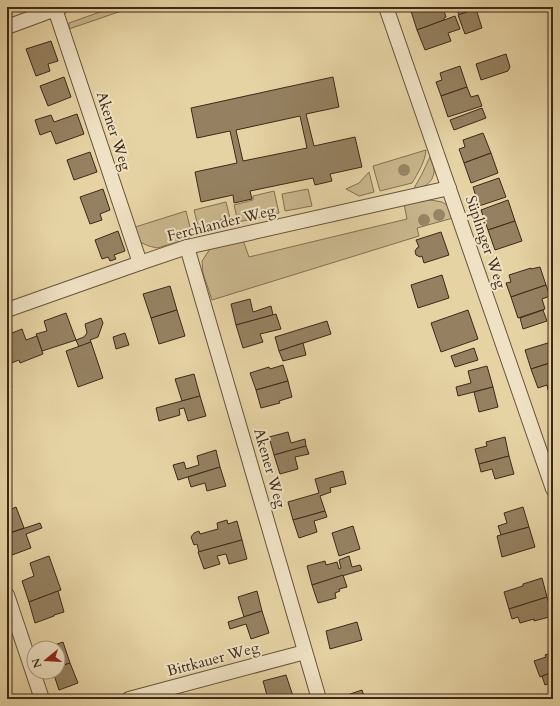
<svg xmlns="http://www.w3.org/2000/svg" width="560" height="706" font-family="Cardo,serif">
<rect width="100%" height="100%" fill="#e6d3a4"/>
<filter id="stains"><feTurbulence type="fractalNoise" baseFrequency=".005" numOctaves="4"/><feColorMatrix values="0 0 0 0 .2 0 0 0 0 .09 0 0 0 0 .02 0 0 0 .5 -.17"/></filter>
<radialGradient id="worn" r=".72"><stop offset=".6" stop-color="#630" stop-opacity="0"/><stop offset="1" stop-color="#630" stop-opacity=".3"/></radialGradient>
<g fill="#c9b68c" stroke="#837052">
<polygon points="114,7 133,7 69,29 69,23"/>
<path d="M426,150C425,162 418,173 412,183L380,191L373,166Z"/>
<path d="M430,157C431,161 435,168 434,173C434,174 432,178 432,179C427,186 421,189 413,190L422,174L428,161Z"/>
<polygon points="369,172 374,192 359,196 346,189 359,183"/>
<polygon points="308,189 312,206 285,211 282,194"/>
<polygon points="274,191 279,213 238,222 234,205 253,200 253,196"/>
<path d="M429,200C446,202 447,202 453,218L417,228L419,236L212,300L203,273L202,261L210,249L243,240L249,257L407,219L404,204L418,201Z"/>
<polygon points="226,202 230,218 220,220 221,226 199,231 194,210"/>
<polygon points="186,211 192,235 188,239 157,248 149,246 142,243 136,237 132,228"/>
</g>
<g fill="#958161" stroke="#3d2918" fill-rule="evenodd">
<polygon points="414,7 440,7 441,12 444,11 446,17 444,18 444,20 417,30 410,8"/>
<polygon points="456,7 474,7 475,9 459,15"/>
<polygon points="476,9 482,28 465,34 458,15"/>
<polygon points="455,16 460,29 448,33 451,41 425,50 417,30"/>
<polygon points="51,41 58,61 48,64 50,71 36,76 26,49"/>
<polygon points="506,54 510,67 508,71 481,80 476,64"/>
<polygon points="460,66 467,87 441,96 436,82 442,80 440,73"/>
<polygon points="64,77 71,97 48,106 40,86"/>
<path d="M333,77L339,107L306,114L314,146L355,137L362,167L330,174L332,181L315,185L313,178L250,191L252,199L234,203L233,195L201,202L195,172L237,163L230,131L197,138L191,108ZM300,116L307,148L243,161L236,130Z"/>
<polygon points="467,87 471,97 478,95 482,106 448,117 441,96"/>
<polygon points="482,108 486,118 454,130 450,120"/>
<polygon points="77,114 84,134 56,144 51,131 40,135 35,120 51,115 54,122"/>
<polygon points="483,133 491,153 464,163 459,149 465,147 463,140"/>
<polygon points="90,152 97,172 74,180 67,160"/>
<polygon points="491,153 498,173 471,183 464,163"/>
<polygon points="499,178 506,197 479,206 473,187"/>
<polygon points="103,189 110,210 100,214 102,220 90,224 80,197"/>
<polygon points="508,200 515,221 488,230 481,210"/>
<polygon points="515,221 522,241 495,250 488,230"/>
<polygon points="118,231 125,251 114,255 116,259 110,261 108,257 102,259 95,240"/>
<polygon points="441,232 449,255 424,263 422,256 420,257 416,255 415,251 417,248 419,247 416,240"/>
<polygon points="540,267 546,285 511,297 506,283 511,282 509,275 531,268 531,269"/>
<polygon points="442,275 449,298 418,308 411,285"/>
<polygon points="546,285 550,296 542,299 545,309 518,318 511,297"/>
<polygon points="170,286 177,310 151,318 143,294"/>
<polygon points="250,299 253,312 271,306 273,315 236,325 231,304"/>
<polygon points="177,310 185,336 159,344 151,318"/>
<polygon points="468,310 478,339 441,352 431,323"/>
<polygon points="543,310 547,321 523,329 520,318"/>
<polygon points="66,313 76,340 42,351 36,334 47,331 44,321"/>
<polygon points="276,314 281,329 260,334 263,342 243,348 236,325"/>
<polygon points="101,318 103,323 98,337 90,340 91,342 79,347 76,340 84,337 87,333 85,324"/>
<polygon points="327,321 331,334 279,351 275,337"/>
<polygon points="22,329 26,340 37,336 43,354 20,363 19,360 9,364 7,359 7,335"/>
<polygon points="125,333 129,345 116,349 113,337"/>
<polygon points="91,342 103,378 78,387 66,351"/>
<polygon points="551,342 553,342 553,362 531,369 525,350"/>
<polygon points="303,343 306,355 283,361 279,351"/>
<polygon points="474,348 478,360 455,367 451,356"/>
<polygon points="553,362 553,388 548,390 547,385 538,388 531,369"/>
<polygon points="283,365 288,381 256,390 250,373 269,367 270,369"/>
<polygon points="487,366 493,387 458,396 456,387 471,383 468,371"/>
<polygon points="7,372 12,387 7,389"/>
<polygon points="194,374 200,396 182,401 175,379"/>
<polygon points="288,381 292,397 279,401 280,403 261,408 256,390"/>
<polygon points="493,387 498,407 479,412 474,392"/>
<polygon points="200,396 206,416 188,421 184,408 179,409 180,415 159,421 156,408"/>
<polygon points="553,421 553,431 550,422"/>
<polygon points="288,432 291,443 305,439 306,446 274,455 269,437"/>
<polygon points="505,437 509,456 479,464 475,449 487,446 486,442"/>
<polygon points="306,446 309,454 295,457 298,469 280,474 274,455"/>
<polygon points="216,450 220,467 178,480 173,465 184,462 186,469 199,465 197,456"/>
<polygon points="509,456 514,474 495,479 492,469 481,472 479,464"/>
<polygon points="220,467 226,486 207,491 205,483 191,487 188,477"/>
<polygon points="343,471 346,484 330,488 331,492 320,496 325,511 293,520 288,502 319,493 315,479"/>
<polygon points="16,507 24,528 7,534 7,511"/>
<polygon points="523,507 529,527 501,535 498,526 507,523 504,513"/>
<polygon points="325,511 327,517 314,521 317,532 299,538 293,520"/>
<polygon points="227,520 228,524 237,521 242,540 199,552 197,544 194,545 191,537 194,533 199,531 200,534 218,529 217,523"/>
<polygon points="40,523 42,528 26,534 31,548 12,555 7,540 7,534"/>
<polygon points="353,526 360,549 339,556 332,533"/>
<polygon points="529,527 535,547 502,557 497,536"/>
<polygon points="242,540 247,559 229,564 226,554 217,556 220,564 204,569 198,552"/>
<polygon points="49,556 61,590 29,602 22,581 34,576 30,563"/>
<polygon points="349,556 352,567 360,565 362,570 312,585 307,566 325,561 326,565 337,562 339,569 341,568 339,560"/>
<polygon points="343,575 347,587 339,589 340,591 335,593 336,598 318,603 312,585"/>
<polygon points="542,578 547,597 509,609 504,592 523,586 523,584"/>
<polygon points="58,591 64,612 54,615 54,616 35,623 29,602"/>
<polygon points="257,591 262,611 244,617 238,597"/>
<polygon points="547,597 553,616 534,621 534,619 520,623 518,617 512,619 509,609"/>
<polygon points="262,611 269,633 251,639 246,624 230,629 228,622"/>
<polygon points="357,622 362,640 330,649 326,631"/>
<polygon points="63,642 70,663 58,667 58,648 46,648"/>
<polygon points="553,652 553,672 540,677 534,661 546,657 545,655"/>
<polygon points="70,663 78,683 59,690 53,672 58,672 58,667"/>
<polygon points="553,672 553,682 545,685 542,676"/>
<polygon points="286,675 293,696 281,699 268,699 263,681"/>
<polygon points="362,690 365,699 345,699 344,696"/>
</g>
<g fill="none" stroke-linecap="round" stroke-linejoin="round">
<g stroke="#67543b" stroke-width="16">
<g id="minor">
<polyline points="386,7 553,489"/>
<polyline points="55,9 140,263"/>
<polyline points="7,27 61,7"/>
<polyline points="187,247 319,699"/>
<polyline points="7,310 140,263 187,247 449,188"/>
<polyline points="7,595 42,699"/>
<polyline points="129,699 305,652"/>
</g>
</g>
<use href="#minor" stroke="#efe2c4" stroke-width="14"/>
</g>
<g fill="#988564">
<circle cx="404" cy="170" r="6"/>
<circle cx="439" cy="215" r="6"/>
<circle cx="424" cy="220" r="6"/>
</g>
<g text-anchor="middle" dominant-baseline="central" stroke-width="4" stroke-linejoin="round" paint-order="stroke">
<g font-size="15" fill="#3d2918" stroke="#efe2c4">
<text transform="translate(114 131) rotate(72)">Akener Weg</text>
<text transform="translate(221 223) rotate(-14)">Ferchlander Weg</text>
<text transform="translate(486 242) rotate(71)">Süplinger Weg</text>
<text transform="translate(270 468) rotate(74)">Akener Weg</text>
<text transform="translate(213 659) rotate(-15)">Bittkauer Weg</text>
</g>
</g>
<rect width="560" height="706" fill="none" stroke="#e6d3a4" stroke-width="24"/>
<rect x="8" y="8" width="544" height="690" fill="none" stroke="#3d2918" stroke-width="2"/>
<rect x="12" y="12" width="536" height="682" fill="none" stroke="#3d2918"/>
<g transform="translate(46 660) rotate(252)"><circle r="19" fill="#efe2c4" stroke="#a8987f"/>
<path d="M0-3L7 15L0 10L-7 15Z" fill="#8f2418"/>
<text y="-6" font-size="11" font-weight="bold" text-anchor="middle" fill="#3d2918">N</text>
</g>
<rect width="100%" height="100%" filter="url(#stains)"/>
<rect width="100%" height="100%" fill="url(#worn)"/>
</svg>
